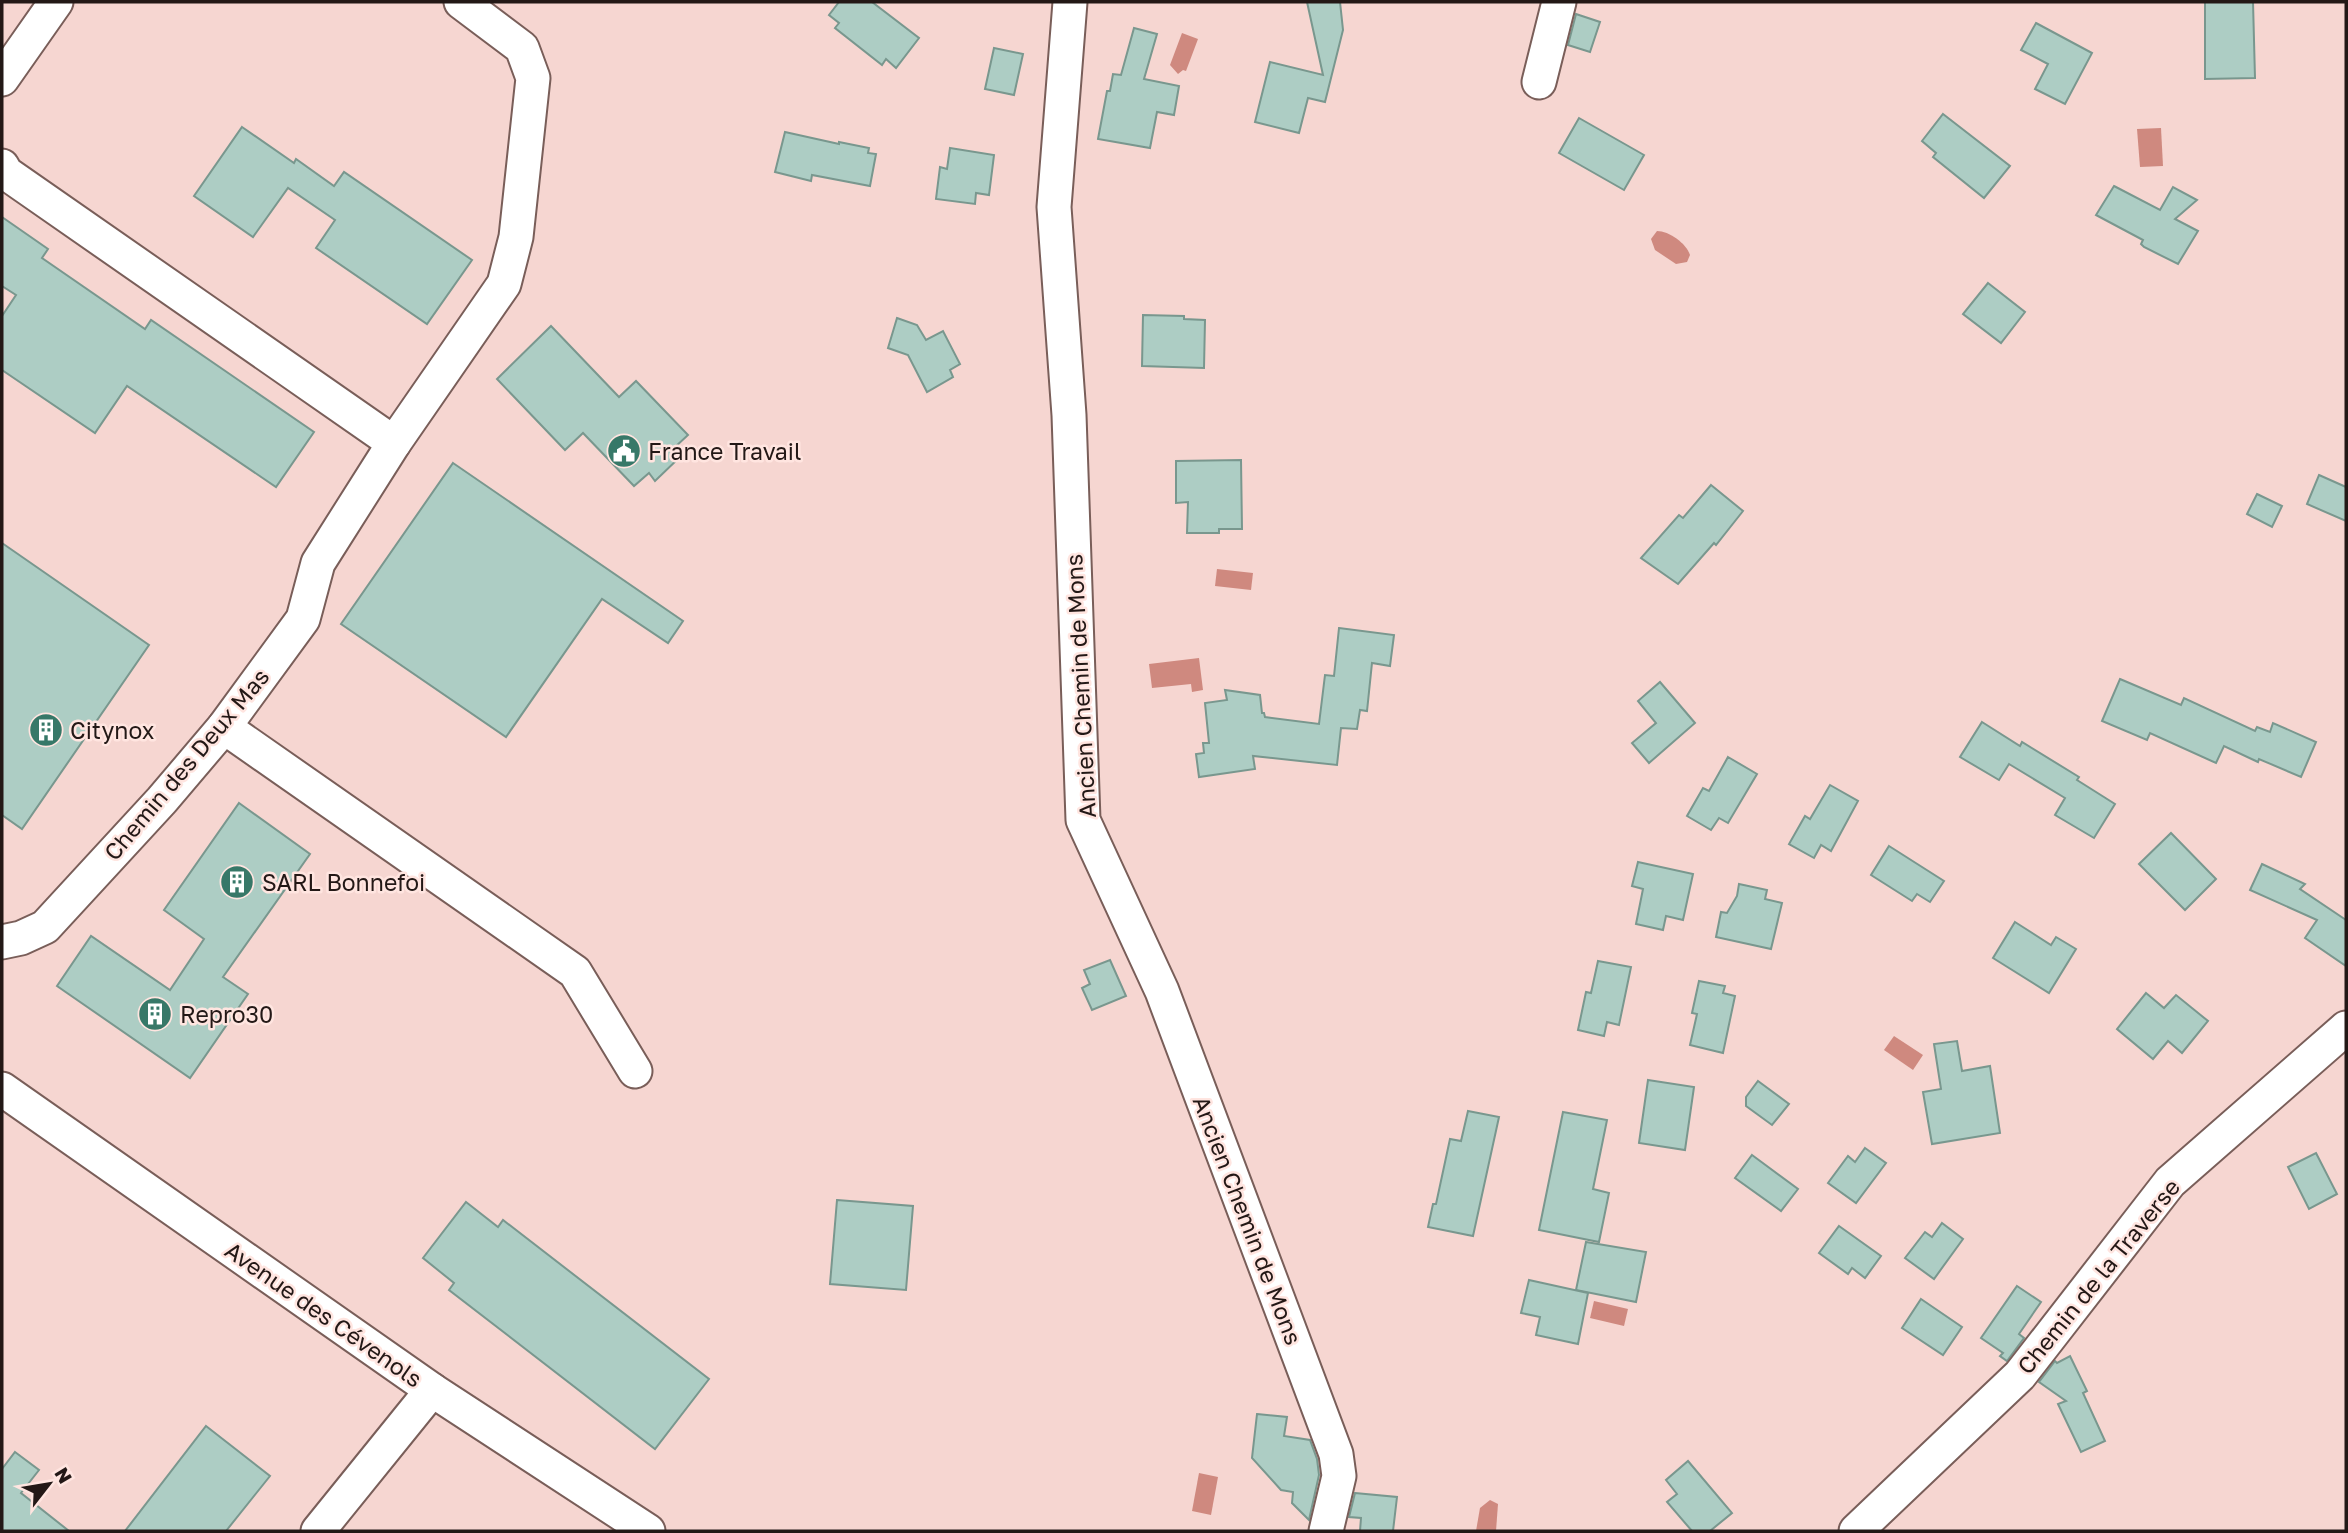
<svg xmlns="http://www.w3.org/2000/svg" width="2348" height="1533" font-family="'Golos Text',sans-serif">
<rect width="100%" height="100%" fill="#f6d6d1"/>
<g fill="#cf897f">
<polygon points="1182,33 1198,39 1186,71 1183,70 1178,74 1170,65"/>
<polygon points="2161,128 2163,166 2140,167 2137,129"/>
<path d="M1657,231C1669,231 1686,243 1690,255L1687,262L1676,264L1655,250L1651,239Z"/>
<polygon points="1217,569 1253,573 1251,590 1215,586"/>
<polygon points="1199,658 1203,690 1192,692 1191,684 1152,688 1149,664"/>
<polygon points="1894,1036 1923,1055 1913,1070 1884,1050"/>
<polygon points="1594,1301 1628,1309 1624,1326 1590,1318"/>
<polygon points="1199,1473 1218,1477 1211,1515 1192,1511"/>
<polygon points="1490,1500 1498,1504 1496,1531 1476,1531 1480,1508"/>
</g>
<g fill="#adcdc4" stroke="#79978e" stroke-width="2">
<polygon points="839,2 872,2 919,38 896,68 886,59 882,65 835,28 839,23 829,15"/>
<polygon points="1307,2 1340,2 1343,30 1325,102 1308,98 1299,133 1255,122 1270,62 1323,75"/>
<polygon points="2205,2 2253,2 2255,78 2205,79"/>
<polygon points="1576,14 1600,22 1590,52 1568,45"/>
<polygon points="2036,23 2092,53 2065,104 2035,89 2048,64 2021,50"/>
<polygon points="1134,28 1157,34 1144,79 1179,86 1174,115 1157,112 1150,148 1098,139 1107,91 1110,91 1113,74 1121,75"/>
<polygon points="994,48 1023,54 1014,95 985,89"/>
<polygon points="1943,114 2010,166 1984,198 1933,157 1936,153 1922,141"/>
<polygon points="1579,118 1644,155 1624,190 1559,153"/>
<polygon points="242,127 294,163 296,159 334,186 344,172 472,260 427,324 316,248 335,220 288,188 253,237 194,196"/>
<polygon points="785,132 839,144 839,142 869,148 868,153 876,154 870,186 812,175 811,181 775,172"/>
<polygon points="950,148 994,155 989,195 976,193 975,204 936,199 940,167 947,169"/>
<polygon points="2114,186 2160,210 2173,187 2197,200 2175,219 2198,231 2178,264 2144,247 2141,244 2143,240 2096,215"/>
<polygon points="2,217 48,249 42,258 145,329 151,320 314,432 276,487 127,386 95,433 2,370 2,316 16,295 2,286"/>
<polygon points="1988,283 2025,312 2001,343 1963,314"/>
<polygon points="1143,315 1184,316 1184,319 1205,320 1204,368 1142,366"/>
<polygon points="897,318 917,325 926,340 943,331 960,364 950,370 953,377 927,392 908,355 888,348"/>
<polygon points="551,326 619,397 636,381 688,435 674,448 682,455 655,481 649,473 634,486 583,433 565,450 497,379"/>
<polygon points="1241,460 1242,529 1219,529 1219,533 1187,533 1188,502 1176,503 1176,461"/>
<polygon points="453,463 683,621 668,643 602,599 506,737 341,624"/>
<polygon points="2319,475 2346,487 2346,521 2307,504"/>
<polygon points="1711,485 1743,511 1716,545 1714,543 1678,584 1641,558 1679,515 1683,518"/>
<polygon points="2257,494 2282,506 2272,527 2247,514"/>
<polygon points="2,543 149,645 22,829 2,815"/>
<polygon points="1339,628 1394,635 1390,666 1372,663 1367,711 1360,710 1357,729 1341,728 1337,765 1253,756 1255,769 1199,777 1196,754 1204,753 1203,743 1209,743 1205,703 1227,700 1225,690 1260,695 1262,713 1264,713 1265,717 1319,724 1325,675 1334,676"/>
<polygon points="2120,679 2181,705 2184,698 2255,731 2257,727 2270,732 2273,723 2316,742 2301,777 2259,759 2258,762 2224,746 2216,763 2150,733 2147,740 2102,721"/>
<polygon points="1660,682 1695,723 1649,763 1632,743 1656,723 1638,701"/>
<polygon points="1982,722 2020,746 2022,742 2079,777 2077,780 2115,804 2094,838 2055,815 2065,798 2009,764 1999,780 1960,757"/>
<polygon points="1728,757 1757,774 1728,823 1719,818 1711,830 1687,816 1703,788 1709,791"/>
<polygon points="1830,785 1858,801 1831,851 1821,845 1814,858 1789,844 1805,816 1810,819"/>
<polygon points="239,803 310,854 223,977 248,994 190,1078 57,986 91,936 170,990 204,939 164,910"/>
<polygon points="2171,833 2216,879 2185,910 2139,864"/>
<polygon points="1889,846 1944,881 1930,902 1917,894 1912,901 1871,875"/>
<polygon points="1638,862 1693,874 1683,920 1666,916 1663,930 1636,924 1643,889 1632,886"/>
<polygon points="2262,864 2305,884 2300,889 2346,920 2346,966 2305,938 2317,920 2250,890"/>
<polygon points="1739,884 1767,890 1765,899 1782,903 1771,949 1716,937 1721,912 1727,913 1737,896"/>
<polygon points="2015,922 2051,945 2056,937 2076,949 2049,993 1993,958"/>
<polygon points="1110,960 1126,996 1092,1010 1082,988 1090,984 1084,970"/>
<polygon points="1598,961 1631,967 1619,1025 1607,1022 1604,1036 1578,1030 1586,992 1591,993"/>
<polygon points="1699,981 1725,986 1723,993 1735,996 1723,1053 1690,1045 1697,1014 1692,1013"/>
<polygon points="2146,993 2164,1008 2176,995 2208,1021 2182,1053 2168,1041 2153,1059 2117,1029"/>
<polygon points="1957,1041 1962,1071 1990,1066 2000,1133 1932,1144 1923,1092 1941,1089 1934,1044"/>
<polygon points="1648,1080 1694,1087 1685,1150 1639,1143"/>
<polygon points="1758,1081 1789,1104 1772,1125 1746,1106 1746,1097"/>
<polygon points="1468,1111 1499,1117 1473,1236 1428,1227 1433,1204 1436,1204 1450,1139 1461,1141"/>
<polygon points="1563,1112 1607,1120 1593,1189 1609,1193 1599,1242 1539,1230"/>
<polygon points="1865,1148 1886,1163 1856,1203 1828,1183 1848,1156 1855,1162"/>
<polygon points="2316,1153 2337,1194 2309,1209 2288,1167"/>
<polygon points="1752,1155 1798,1189 1781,1211 1735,1178"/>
<polygon points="837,1200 913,1206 906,1290 830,1284"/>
<polygon points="466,1202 498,1227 503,1220 709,1379 655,1449 449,1290 454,1283 423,1258"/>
<polygon points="1942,1223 1963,1239 1934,1279 1905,1258 1925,1232 1932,1237"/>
<polygon points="1839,1226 1881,1256 1865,1278 1852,1268 1848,1274 1819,1253"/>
<polygon points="1586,1242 1646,1252 1636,1302 1576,1290"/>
<polygon points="1529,1280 1588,1293 1578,1344 1536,1335 1540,1317 1521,1313"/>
<polygon points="2017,1286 2041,1302 2019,1334 2024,1338 2007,1361 2000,1356 2003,1353 1981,1338"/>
<polygon points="1921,1299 1962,1327 1943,1355 1902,1328"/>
<polygon points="2070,1356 2087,1391 2083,1393 2105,1441 2081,1452 2058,1404 2066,1401 2039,1382 2055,1361 2057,1363"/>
<polygon points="1257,1414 1287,1417 1284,1436 1310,1440 1317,1459 1319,1475 1309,1520 1292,1503 1293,1492 1281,1490 1252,1458"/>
<polygon points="206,1426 270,1476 226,1531 125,1531"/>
<polygon points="15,1452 39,1470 21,1493 69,1531 2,1531 2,1469"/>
<polygon points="1688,1461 1732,1513 1710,1531 1692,1531 1667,1502 1677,1494 1666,1480"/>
<polygon points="1355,1493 1397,1497 1393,1531 1360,1531 1361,1518 1349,1517"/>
</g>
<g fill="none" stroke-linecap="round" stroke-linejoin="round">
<g stroke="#795e59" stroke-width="37">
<g id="minor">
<polyline points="1070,2 1054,207 1069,415 1083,820 1162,991 1336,1454 1339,1476 1326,1531"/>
<polyline points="2,79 56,2"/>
<polyline points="1539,82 1559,2"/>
<polyline points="2,166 6,173 394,443"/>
<polyline points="224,727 575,972 635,1071"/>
<polyline points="2,942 21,938 45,927 162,800 224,727 303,619 318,563 394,443 504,284 516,237 533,78 522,48 461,2"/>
<polyline points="2,1089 432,1390 648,1531"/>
<polyline points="318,1531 432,1390"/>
<polyline points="1856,1531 2020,1375 2170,1182 2346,1028"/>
</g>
</g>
<use href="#minor" stroke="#fff" stroke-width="33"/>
</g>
<defs>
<g id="civic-disc" transform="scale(1.75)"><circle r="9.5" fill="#377868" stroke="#ffe5e0"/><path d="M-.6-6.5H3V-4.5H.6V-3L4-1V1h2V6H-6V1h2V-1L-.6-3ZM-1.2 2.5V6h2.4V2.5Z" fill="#fff"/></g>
<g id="building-disc" transform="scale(1.75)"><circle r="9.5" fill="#377868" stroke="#ffe5e0"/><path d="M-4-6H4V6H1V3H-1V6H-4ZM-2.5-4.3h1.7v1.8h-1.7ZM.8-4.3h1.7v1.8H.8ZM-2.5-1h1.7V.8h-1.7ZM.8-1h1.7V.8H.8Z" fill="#fff"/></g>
</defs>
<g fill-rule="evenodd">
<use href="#civic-disc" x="624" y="451"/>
<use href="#building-disc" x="46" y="730"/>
<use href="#building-disc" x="237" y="882"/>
<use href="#building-disc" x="155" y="1014"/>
</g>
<g text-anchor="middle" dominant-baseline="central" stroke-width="5" stroke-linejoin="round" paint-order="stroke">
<g font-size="23" fill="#231816" stroke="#ffe5e0" text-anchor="start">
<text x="648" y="451">France Travail</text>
<text x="70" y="730">Citynox</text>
<text x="262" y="882">SARL Bonnefoi</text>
<text x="180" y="1014">Repro30</text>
</g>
<g font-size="23" fill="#231816" stroke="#ffe5e0">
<text transform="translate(1080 686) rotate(-93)">Ancien Chemin de Mons</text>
<text transform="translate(186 764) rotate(-50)">Chemin des Deux Mas</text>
<text transform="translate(1248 1220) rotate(69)">Ancien Chemin de Mons</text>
<text transform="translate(2098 1276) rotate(-51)">Chemin de la Traverse</text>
<text transform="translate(324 1314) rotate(35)">Avenue des Cévenols</text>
</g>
</g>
<rect width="2348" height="1533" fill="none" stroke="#231816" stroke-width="7"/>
<g transform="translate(49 1484) rotate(59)" stroke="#ffe5e0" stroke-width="5" paint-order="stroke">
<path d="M0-5L12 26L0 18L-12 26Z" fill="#231816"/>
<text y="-10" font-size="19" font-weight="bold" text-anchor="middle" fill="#231816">N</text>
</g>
</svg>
